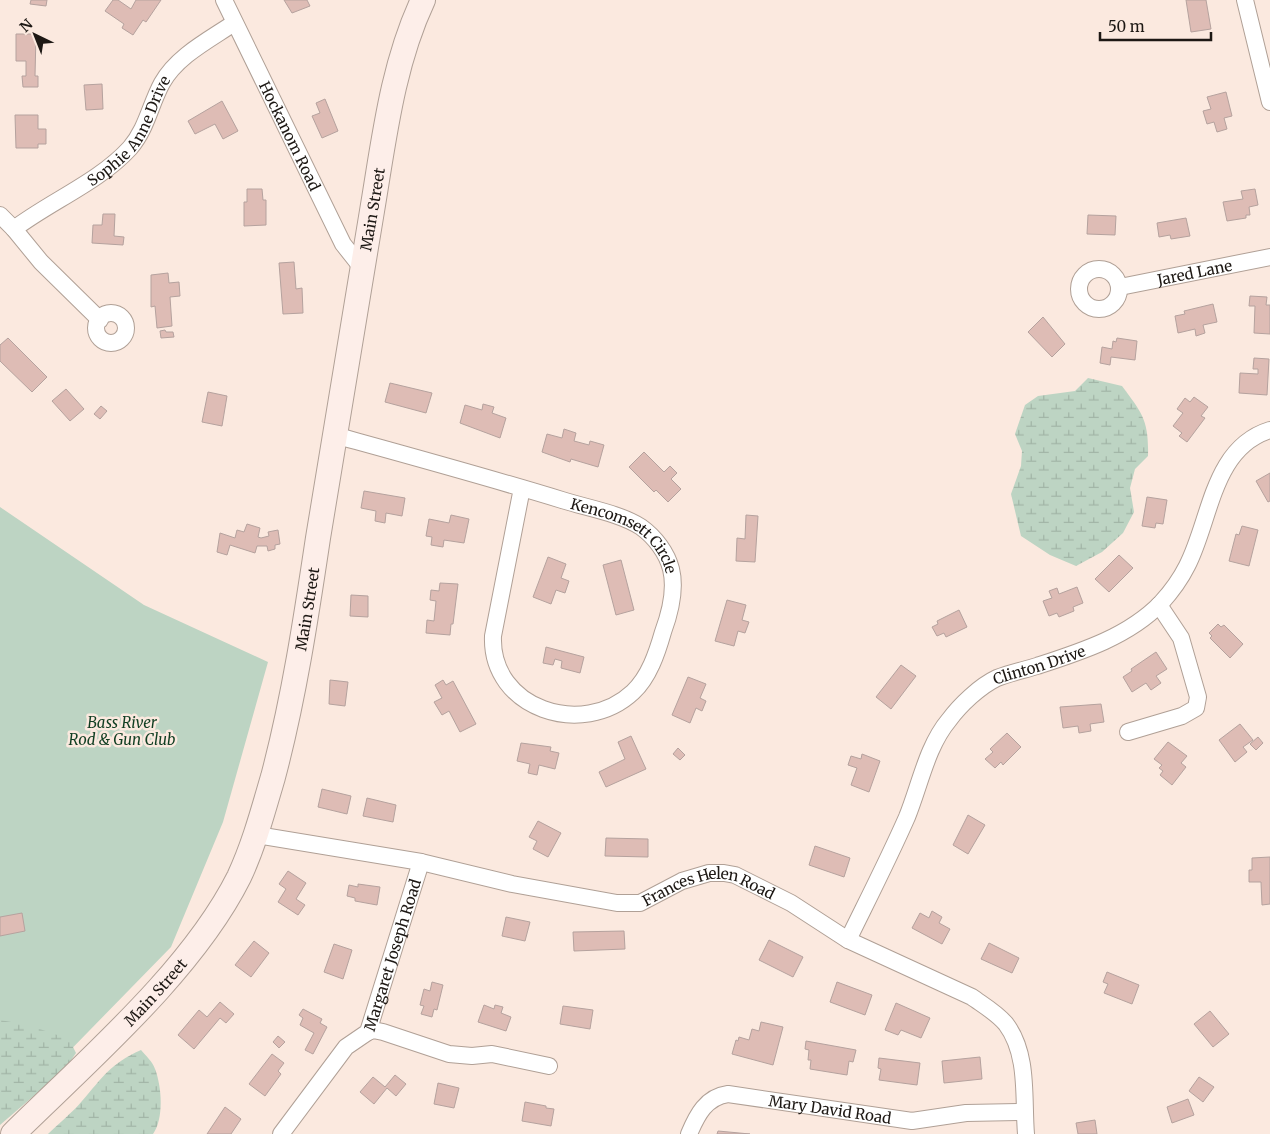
<svg xmlns="http://www.w3.org/2000/svg" width="1270" height="1134" font-family="Merriweather,serif">
<defs>
<pattern id="wetland-marsh" width="20" height="14" patternUnits="userSpaceOnUse" patternTransform="scale(1.25)"><rect width="20" height="14" fill="#bdd4c3"/><path d="M1 5h8M5 5V1M11 12h8M15 12V8" fill="none" stroke="#a2b5a7"/></pattern>
</defs>
<rect width="100%" height="100%" fill="#fbe9df"/>
<polygon fill="#bdd4c3" points="0,507 144,605 268,662 223,822 171,947 48,1073 0,1037"/>
<g fill="url(#wetland-marsh)">
<path d="M1088,378L1122,386C1142,413 1149,420 1148,456L1135,469L1130,488L1134,512L1123,533L1102,552L1076,566L1050,555L1021,536L1011,494L1021,466L1022,451L1015,434L1025,405L1038,396L1075,391Z"/>
<polygon points="0,1020 28,1025 69,1039 76,1053 65,1069 0,1125"/>
<path d="M141,1050C146,1056 153,1062 155,1069C162,1087 164,1119 153,1134H48C59,1123 72,1113 82,1101C103,1077 110,1064 141,1050Z"/>
</g>
<g fill="#debcb5" stroke="#b5a29e">
<polygon points="31,0 47,0 46,6 30,4"/>
<polygon points="113,0 118,0 131,9 136,0 161,0 146,22 143,20 133,35 122,28 124,24 105,11"/>
<polygon points="284,0 307,0 310,6 292,13"/>
<polygon points="1186,0 1206,0 1211,29 1191,32"/>
<polygon points="16,34 36,34 35,76 38,76 38,87 23,87 22,76 26,76 26,61 16,61"/>
<polygon points="102,84 103,109 86,110 84,85"/>
<polygon points="1226,92 1232,116 1224,118 1227,129 1217,132 1214,122 1207,124 1203,111 1211,109 1207,97"/>
<polygon points="325,99 338,131 322,138 312,116 320,113 316,103"/>
<polygon points="222,101 238,131 223,139 215,124 195,134 188,121"/>
<polygon points="15,115 38,115 38,129 46,129 46,144 38,144 38,148 16,148"/>
<polygon points="247,189 262,189 263,200 266,200 266,225 244,226 244,202 247,202"/>
<polygon points="1255,189 1258,205 1249,207 1250,215 1246,215 1246,218 1227,221 1223,202 1243,199 1241,191"/>
<polygon points="103,214 115,214 114,236 124,237 123,245 92,243 93,225 102,225"/>
<polygon points="1088,215 1116,216 1115,235 1087,234"/>
<polygon points="1186,218 1190,236 1171,239 1170,235 1159,237 1157,223"/>
<polygon points="294,262 296,289 302,288 303,313 283,314 279,263"/>
<polygon points="168,273 169,283 179,282 180,296 170,297 172,326 157,328 155,306 151,307 151,275"/>
<polygon points="1250,296 1267,297 1266,305 1270,305 1270,334 1254,333 1255,306 1249,306"/>
<polygon points="1213,304 1217,322 1203,325 1205,333 1196,336 1195,329 1178,333 1175,316 1185,314 1184,311"/>
<polygon points="1043,317 1065,344 1052,357 1028,332"/>
<polygon points="165,330 166,332 173,332 174,337 161,338 160,331"/>
<polygon points="8,338 47,377 32,392 0,361 0,345"/>
<polygon points="1117,338 1137,341 1135,360 1111,357 1110,365 1100,363 1102,347 1112,349 1113,341 1116,342"/>
<polygon points="1254,358 1269,359 1267,395 1239,393 1240,373 1258,374 1258,369 1253,369"/>
<polygon points="390,383 432,393 426,413 385,402"/>
<polygon points="66,389 84,409 70,421 52,401"/>
<polygon points="208,392 227,396 222,426 202,422"/>
<polygon points="1194,397 1208,407 1201,416 1205,418 1187,442 1179,436 1182,433 1173,426 1183,413 1177,409 1185,398 1190,402"/>
<polygon points="483,404 494,407 492,413 506,418 500,438 460,423 465,405 482,410"/>
<polygon points="101,406 107,411 100,419 94,414"/>
<polygon points="564,429 576,433 574,441 589,445 590,441 604,445 598,467 571,459 570,462 542,452 547,434 562,438"/>
<polygon points="644,452 664,472 670,466 677,473 671,479 681,489 668,502 656,490 654,492 629,467"/>
<polygon points="1270,473 1270,501 1268,502 1256,481"/>
<polygon points="364,491 405,498 402,516 386,513 385,523 375,521 376,511 361,508"/>
<polygon points="1147,497 1167,500 1163,524 1156,523 1155,528 1142,526"/>
<polygon points="451,515 469,519 464,543 444,540 443,547 431,545 432,537 426,536 429,519 449,523"/>
<polygon points="746,515 758,516 755,562 736,561 737,538 745,539"/>
<polygon points="247,524 260,528 258,537 261,538 269,536 268,532 278,530 280,544 275,545 275,549 268,551 267,546 257,546 255,553 230,545 227,555 217,552 220,533 235,538 237,530 244,532"/>
<polygon points="1242,526 1258,530 1249,566 1229,561 1236,534 1239,535"/>
<polygon points="1119,555 1133,568 1109,592 1095,579"/>
<polygon points="548,557 566,564 561,578 569,581 565,593 556,590 551,604 533,597"/>
<polygon points="621,560 634,610 616,615 603,565"/>
<polygon points="440,583 458,584 453,624 451,624 450,635 426,633 427,620 434,621 436,601 430,600 431,590 439,591"/>
<polygon points="1077,587 1083,603 1073,607 1074,611 1059,617 1057,613 1049,616 1043,601 1052,598 1049,591 1057,588 1059,594"/>
<polygon points="351,595 368,596 368,617 350,616"/>
<polygon points="727,600 746,605 742,620 749,622 745,633 738,631 734,646 715,641"/>
<polygon points="959,610 967,627 946,637 944,633 937,636 932,627 938,624 937,621"/>
<polygon points="1218,624 1221,627 1224,625 1243,644 1230,658 1210,638 1212,636 1209,633"/>
<polygon points="546,647 584,657 580,673 561,668 562,661 555,659 553,665 543,663"/>
<polygon points="1156,652 1167,669 1156,676 1161,683 1151,690 1146,683 1132,692 1123,677 1132,671 1131,669"/>
<polygon points="901,665 916,676 891,709 876,697"/>
<polygon points="688,677 706,684 700,698 706,701 702,711 696,708 690,723 672,715"/>
<polygon points="330,680 348,682 345,706 329,704"/>
<polygon points="443,680 446,685 453,681 476,724 460,732 449,711 442,715 434,702 442,698 435,685"/>
<polygon points="1101,704 1104,722 1090,724 1091,731 1079,733 1078,726 1063,728 1060,707"/>
<polygon points="1240,724 1253,740 1243,747 1247,752 1235,762 1219,740"/>
<polygon points="1007,733 1021,747 1003,765 1001,762 995,768 985,759 993,752 990,749"/>
<polygon points="631,736 646,769 606,787 599,772 625,759 618,742"/>
<polygon points="1258,737 1263,743 1256,750 1250,744"/>
<polygon points="1168,742 1187,756 1181,763 1186,767 1172,785 1160,775 1163,771 1159,768 1162,765 1154,759"/>
<polygon points="521,743 551,747 550,751 559,753 555,769 539,765 537,775 528,773 530,764 517,761"/>
<polygon points="678,748 685,755 680,760 673,754"/>
<polygon points="862,754 880,761 869,792 851,785 857,768 848,765 851,756 861,759"/>
<polygon points="322,789 351,796 347,814 318,807"/>
<polygon points="367,798 396,805 393,822 363,816"/>
<polygon points="968,815 985,825 968,854 953,845"/>
<polygon points="538,821 561,833 548,857 533,849 537,841 529,837"/>
<polygon points="606,838 648,839 648,857 605,856"/>
<polygon points="815,846 850,858 844,877 809,865"/>
<polygon points="1270,857 1270,904 1262,905 1261,882 1249,882 1249,870 1252,870 1252,858"/>
<polygon points="288,871 306,883 296,899 305,905 298,915 278,902 286,889 279,884"/>
<polygon points="358,884 380,887 377,905 355,901 355,898 347,896 349,885 358,887"/>
<polygon points="932,911 942,917 939,923 950,929 942,944 912,928 920,913 929,918"/>
<polygon points="22,913 25,931 0,936 0,917"/>
<polygon points="506,917 530,922 525,941 502,936"/>
<polygon points="624,931 625,949 574,951 573,932"/>
<polygon points="769,940 803,957 793,977 759,960"/>
<polygon points="254,941 269,953 251,977 235,965"/>
<polygon points="989,943 1019,958 1012,973 981,959"/>
<polygon points="334,944 352,950 343,979 324,972"/>
<polygon points="1107,972 1139,985 1132,1004 1104,993 1108,984 1103,982"/>
<polygon points="432,982 443,985 437,1010 434,1009 432,1017 421,1014 424,1006 420,1005 424,989 430,991"/>
<polygon points="837,982 872,995 865,1015 830,1002"/>
<polygon points="220,1002 234,1014 226,1023 220,1018 194,1049 178,1035 199,1010 207,1017"/>
<polygon points="896,1003 930,1018 921,1038 901,1030 898,1035 885,1030"/>
<polygon points="484,1005 494,1009 495,1005 503,1007 501,1013 511,1017 506,1031 478,1022"/>
<polygon points="563,1006 593,1010 590,1029 560,1024"/>
<polygon points="303,1009 322,1019 320,1023 327,1027 313,1054 305,1050 314,1033 300,1025 303,1018 299,1015"/>
<polygon points="1210,1011 1229,1034 1213,1047 1194,1024"/>
<polygon points="761,1022 783,1027 773,1065 732,1054 736,1040 738,1041 739,1037 749,1040 752,1029 759,1031"/>
<polygon points="278,1036 285,1042 279,1048 273,1042"/>
<polygon points="806,1041 856,1050 853,1062 849,1061 847,1075 810,1069 811,1060 808,1060 809,1050 805,1049"/>
<polygon points="272,1054 284,1063 278,1071 281,1074 265,1096 249,1084"/>
<polygon points="980,1057 982,1079 944,1083 942,1061"/>
<polygon points="879,1058 920,1063 917,1085 879,1080 881,1069 878,1068"/>
<polygon points="395,1075 406,1084 396,1096 387,1088 374,1104 360,1092 373,1077 385,1087"/>
<polygon points="1199,1077 1214,1087 1203,1102 1189,1091"/>
<polygon points="438,1083 459,1088 454,1108 434,1104"/>
<polygon points="1188,1099 1194,1115 1172,1123 1167,1107"/>
<polygon points="525,1102 546,1106 546,1108 554,1109 551,1126 522,1121"/>
<polygon points="225,1107 241,1119 231,1134 207,1134"/>
<polygon points="1095,1120 1097,1134 1078,1134 1076,1123"/>
<polygon points="718,1131 750,1134 717,1134"/>
</g>
<g fill="none" stroke-linecap="round" stroke-linejoin="round">
<g stroke="#b0a096" stroke-width="18">
<g id="minor">
<path id="s1" d="M224,0L343,244L362,268"/>
<polyline points="1245,0 1270,102"/>
<polyline points="0,215 14,229 41,262 100,320"/>
<path id="s2" d="M14,229C51,201 99,182 130,148C147,128 150,105 162,83C177,56 209,40 234,23"/>
<circle cx="1099" cy="289" r="20"/>
<path id="s3" d="M1120,287L1270,257"/>
<circle cx="111" cy="328" r="15"/>
<path id="s4" d="M334,435C410,456 487,477 562,500C587,508 619,513 641,527C655,537 667,553 671,569C676,589 670,613 663,632C657,653 649,677 633,692C583,739 490,709 493,636L522,488"/>
<polyline points="1128,732 1182,716 1196,708 1198,697 1181,638 1159,605"/>
<path id="s5" d="M257,835L421,862L512,884L617,903H640L682,881L709,873H724L735,875L791,903L848,940L972,997C983,1005 997,1013 1006,1024C1029,1055 1023,1098 1026,1134"/>
<path id="s6" d="M848,940C868,899 889,858 907,817C920,785 927,746 949,720C960,705 980,686 997,678C1010,673 1024,670 1037,666C1080,652 1128,637 1161,603C1171,592 1180,580 1187,566C1211,520 1212,448 1270,430"/>
<polyline points="368,1032 373,1030 383,1032 449,1054 472,1056 492,1054 549,1066"/>
<path id="s7" d="M281,1134L346,1047L368,1032L421,862"/>
<path id="s8" d="M689,1134C697,1115 706,1097 728,1094L912,1121L966,1113L1024,1112"/>
</g>
</g>
<g stroke="#b0a096" stroke-width="26">
<g id="secondary">
<path id="s9" d="M13,1134C88,1060 192,971 239,877C254,845 263,811 273,777C294,698 306,618 318,538C335,429 353,320 372,211C384,140 392,66 423,0"/>
</g>
</g>
<use href="#minor" stroke="#fff" stroke-width="16"/>
<use href="#secondary" stroke="#fdeee9" stroke-width="24"/>
</g>
<g text-anchor="middle" dominant-baseline="central" stroke-width="5" stroke-linejoin="round" paint-order="stroke">
<g font-size="15" fill="#1d1814" stroke="#fbe9df">
<text stroke="none"><textPath href="#s2" startOffset="155">Sophie Anne Drive</textPath></text>
<text stroke="none"><textPath href="#s1" startOffset="151">Hockanom Road</textPath></text>
<text stroke="none"><textPath href="#s9" startOffset="1026">Main Street</textPath></text>
<text stroke="none"><textPath href="#s3" startOffset="76">Jared Lane</textPath></text>
<text stroke="none"><textPath href="#s4" startOffset="312">Kencomsett Circle</textPath></text>
<text stroke="none"><textPath href="#s9" startOffset="621">Main Street</textPath></text>
<text stroke="none"><textPath href="#s6" startOffset="351">Clinton Drive</textPath></text>
<text stroke="none"><textPath href="#s5" startOffset="464">Frances Helen Road</textPath></text>
<text stroke="none"><textPath href="#s7" startOffset="216">Margaret Joseph Road</textPath></text>
<text stroke="none"><textPath href="#s9" startOffset="201">Main Street</textPath></text>
<text stroke="none"><textPath href="#s8" startOffset="162">Mary David Road</textPath></text>
</g>
<g font-size="15" font-style="italic" fill="#103e22" stroke="#fbe9df">
<text x="122" y="722">Bass River<tspan x="122" dy="17">Rod &amp; Gun Club</tspan></text>
</g>
</g>
<g transform="translate(35 35) rotate(317)" stroke="#fbe9df" stroke-width="4" paint-order="stroke">
<path d="M0-4L9 19L0 12L-9 19Z" fill="#1d1814"/>
<text y="-8" font-size="14" font-weight="bold" text-anchor="middle" fill="#1d1814">N</text>
</g>
<path d="M1100 32v8h111v-8" fill="none" stroke="#1d1814" stroke-width="2.5"/>
<text x="1108" y="32" font-size="15" fill="#1d1814" stroke="#fbe9df" stroke-width="4" paint-order="stroke">50 m</text>
</svg>
